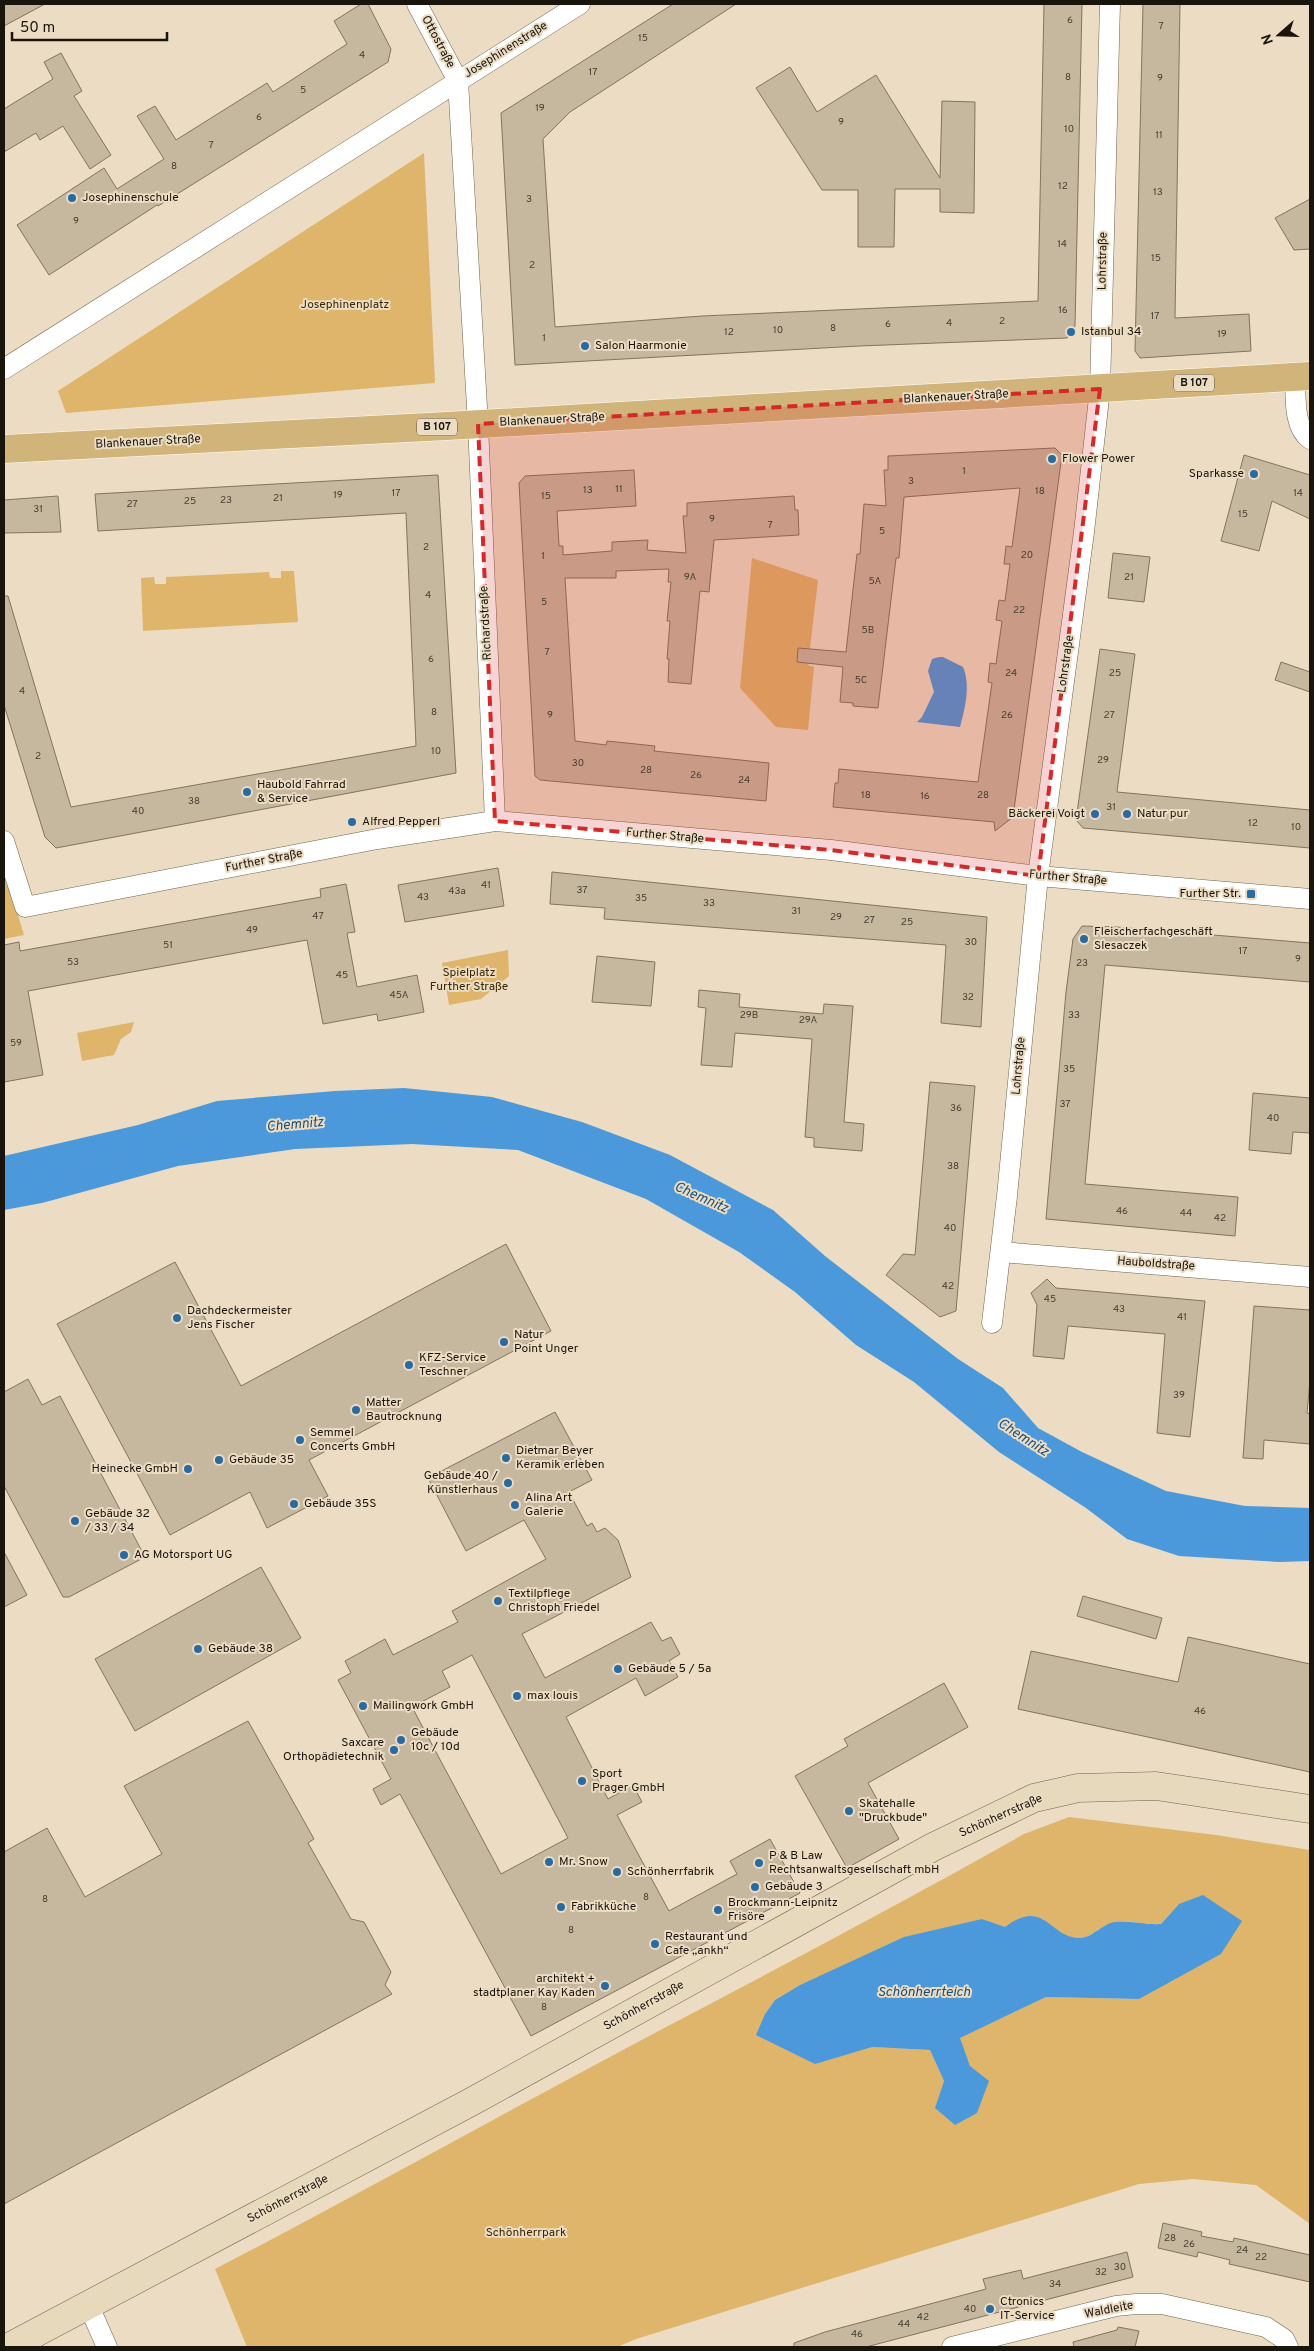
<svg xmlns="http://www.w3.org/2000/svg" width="1314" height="2351" font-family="Overpass,sans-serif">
<rect width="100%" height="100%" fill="#ebdcc3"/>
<g fill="#deb56b" fill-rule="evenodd">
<polygon points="424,153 435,383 66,413 58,391"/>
<polygon points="752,558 818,580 808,665 814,667 808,730 776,727 740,688"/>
<polygon points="281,571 294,571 298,622 143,631 141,578 154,577 155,584 166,584 166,577 269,572 270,578 281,578"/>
<polygon points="4,869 24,935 4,939"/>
<polygon points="508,950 509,976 481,999 449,1005 442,963"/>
<polygon points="134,1022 131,1032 121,1039 114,1055 82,1061 77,1033"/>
<path d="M1069,1817L1216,1835L1310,1850V2224L1256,2185L1193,2179L1139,2184L636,2339L617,2347H247L215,2269C375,2186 532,2097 691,2014C803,1955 914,1896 1024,1834ZM1179,1904L1139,1999L1046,1997L959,2038L970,2066L936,2108L944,2081L930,2050L872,2047L765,2014L775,2000L800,1985L836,1970L982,1919L1005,1928C1044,1897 1049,1938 1080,1938C1090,1938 1101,1926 1111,1923C1125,1918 1145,1925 1161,1924Z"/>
</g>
<g fill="#4b99da">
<path d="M939,657H943L963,667C971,686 965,708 960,727L917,722L922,717L934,692L928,671L932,659Z"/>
<polygon points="404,1088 492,1097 582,1122 670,1155 773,1210 825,1256 958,1359 1003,1388 1038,1428 1082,1452 1166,1491 1245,1506 1310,1508 1310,1561 1280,1562 1179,1556 1127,1539 1086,1508 999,1452 914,1382 856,1345 795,1292 739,1252 646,1199 518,1150 412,1144 295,1149 178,1166 42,1203 4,1210 4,1156 138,1125 217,1101 335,1091"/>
<path d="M1203,1895L1242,1921L1221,1954L1139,1999L1046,1997L960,2038L970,2066L989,2081L977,2113L955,2125L935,2108L944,2081L930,2050L872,2047L815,2064L756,2035L765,2014L775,2000L800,1985L904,1937L982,1919L1005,1927C1045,1897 1049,1938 1080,1938C1092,1938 1103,1923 1115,1922C1130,1920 1145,1925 1161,1924L1179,1904Z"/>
</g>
<g fill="#c6b89f" stroke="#82745d" fill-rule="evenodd">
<polygon points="4,4 45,4 4,26"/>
<polygon points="361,4 368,4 391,49 388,62 158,206 157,205 49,275 17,225 104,168 117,189 164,159 137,116 155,106 176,140 267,83 273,92 347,44 334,21"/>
<polygon points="673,4 736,4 570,112 543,139 555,327 702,316 1038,301 1044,4 1082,4 1075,326 1067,338 859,346 515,365 501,113"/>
<polygon points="1143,4 1180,4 1175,318 1249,314 1251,351 1140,358 1135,351"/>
<polygon points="61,53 82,91 74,96 111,155 90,169 63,126 40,140 36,133 4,152 4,109 53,79 44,62"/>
<polygon points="790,67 817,112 876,75 940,178 942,101 975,102 974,213 940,212 940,189 895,189 894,247 858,247 858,190 822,190 756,88"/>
<polygon points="1310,199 1310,249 1294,250 1275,218"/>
<polygon points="1055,448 1062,455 1013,817 995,831 994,822 833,807 835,783 838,783 839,769 978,782 992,683 988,682 990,663 996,664 1002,621 996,620 999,600 1005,601 1010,564 1004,564 1006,546 1012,547 1020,488 904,497 899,558 896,558 878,708 853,706 853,703 840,702 843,667 797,662 798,648 846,652 857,554 860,554 864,504 886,506 884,470 888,470 888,456"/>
<polygon points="1244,455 1310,475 1310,519 1272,501 1259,551 1221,541"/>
<polygon points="634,470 636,506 557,511 559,546 563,546 563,555 612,551 612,542 648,540 647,550 686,553 683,516 687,516 687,503 794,496 795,510 798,510 799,535 714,540 709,592 700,591 691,684 668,682 669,659 667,659 670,621 667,621 671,582 668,582 669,569 616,571 616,578 565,578 575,741 606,745 607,741 655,746 654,751 769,763 766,801 540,780 535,776 519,483 525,476"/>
<polygon points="438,475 456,773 56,848 45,837 4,705 4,596 8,596 71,807 416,746 406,513 98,531 95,494"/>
<polygon points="58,496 61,532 4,533 4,500"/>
<polygon points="1113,553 1150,557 1144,602 1108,598"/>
<polygon points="1100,649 1135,654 1117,792 1310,810 1310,848 1083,828 1076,820"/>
<polygon points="1281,662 1310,672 1310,692 1275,680"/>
<polygon points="498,868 504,906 405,922 398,885"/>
<polygon points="552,872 987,917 981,1027 941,1023 946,945 604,919 605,908 550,904"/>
<polygon points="346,884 355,932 347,933 357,987 417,975 424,1012 378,1021 377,1014 323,1024 307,940 28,991 43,1075 4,1082 4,945 19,942 20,951 321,897 320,889"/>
<polygon points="1082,926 1116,927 1310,943 1310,982 1105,965 1085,1184 1238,1197 1235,1236 1046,1219 1066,992 1073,939"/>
<polygon points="597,956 655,962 651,1006 592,1002"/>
<polygon points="699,990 740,994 739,1007 823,1014 824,1004 853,1006 844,1122 864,1124 862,1151 814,1147 814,1138 805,1137 812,1039 735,1033 732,1067 701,1065 706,1008 698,1007"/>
<polygon points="930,1082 975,1086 956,1311 940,1317 886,1275 903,1254 915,1255"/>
<polygon points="1253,1093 1310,1098 1310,1133 1293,1132 1291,1154 1249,1150"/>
<polygon points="506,1244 551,1331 309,1460 328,1496 267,1528 250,1492 170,1535 57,1324 175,1262 241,1386"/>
<polygon points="1047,1279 1056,1288 1205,1301 1190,1437 1157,1433 1165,1334 1068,1326 1064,1359 1033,1356 1037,1305 1031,1293"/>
<polygon points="1254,1306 1310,1310 1310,1380 1307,1413 1310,1414 1310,1444 1264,1440 1263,1459 1243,1458"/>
<polygon points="28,1379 42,1405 60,1396 145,1557 69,1597 63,1597 4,1486 4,1392"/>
<path d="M555,1412L592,1480L569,1492L587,1526L592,1523L597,1532L605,1528L618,1540L631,1577L522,1634L545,1678L651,1622L662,1641L671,1637L680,1654L669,1661L678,1677L645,1696L636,1678L566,1717L608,1799L633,1785L642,1802L617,1815L669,1911L737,1874L730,1861L770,1839L800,1893L531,2036L400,1794L381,1805L373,1789L391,1779L338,1680L351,1673L345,1661L385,1639L393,1655L458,1622L452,1611L546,1559L524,1520L466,1551L428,1478ZM472,1655L568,1838L501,1874L412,1707L450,1687L442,1671Z"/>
<polygon points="4,1552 27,1595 4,1607"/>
<polygon points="261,1567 301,1638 135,1731 95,1659"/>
<polygon points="1083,1596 1162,1618 1156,1639 1077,1616"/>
<polygon points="1188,1637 1310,1664 1310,1772 1018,1709 1031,1651 1178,1682"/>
<polygon points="944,1683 968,1727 868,1783 899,1839 847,1868 795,1776 848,1746 844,1739"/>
<polygon points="248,1721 314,1839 308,1843 351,1919 364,1922 391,1972 385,1985 392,1994 4,2204 4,1852 47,1828 85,1897 162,1854 124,1786"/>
<polygon points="1163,2223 1202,2232 1201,2236 1233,2242 1234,2238 1310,2255 1310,2282 1229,2264 1230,2260 1198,2252 1197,2257 1158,2248"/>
<polygon points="1127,2252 1133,2277 866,2347 794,2347 794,2343 825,2332 986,2289 983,2279 1021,2270 1023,2279"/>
<polygon points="1118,2327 1139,2331 1135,2347 1074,2347 1073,2342 1117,2330"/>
</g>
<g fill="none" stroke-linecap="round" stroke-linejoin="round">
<g stroke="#71634d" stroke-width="21">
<g id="minor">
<polyline points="417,4 458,81 478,424 495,821"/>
<polyline points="4,369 580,4"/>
<path d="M1295,376C1296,396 1293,427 1310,439"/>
<polyline points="4,841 25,907 377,839 495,821 831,850 1038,876 1310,899"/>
<polyline points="1001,1252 1310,1277"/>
<polyline points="992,1323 1007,1196 1038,876 1084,532 1100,389 1110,4"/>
<polyline points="88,2304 107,2347"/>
<polyline points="952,2347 1116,2306 1136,2304 1162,2304 1266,2327 1284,2339 1288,2347"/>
</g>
</g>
<g stroke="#71634d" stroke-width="29">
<polyline id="secondary" points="9,2347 471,2102 933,1847 1034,1798 1078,1788 1156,1786 1310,1809"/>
</g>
<g stroke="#fff" stroke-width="29">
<polyline id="primary" points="4,449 447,426 1310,376"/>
</g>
<use href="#minor" stroke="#fff" stroke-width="20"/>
<use href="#secondary" stroke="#e7dabc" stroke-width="28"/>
<use href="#primary" stroke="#d0b479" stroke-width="28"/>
</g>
<path fill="#d62828" fill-opacity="0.2" stroke="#d62828" stroke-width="4" stroke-dasharray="10 6" stroke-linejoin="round" d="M1100,389L1038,876L831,850L495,821L478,424Z"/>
<g fill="#286ba0" stroke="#ebdcc3" stroke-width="2">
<circle cx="72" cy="198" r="5"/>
<circle cx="1071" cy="332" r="5"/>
<circle cx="585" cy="346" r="5"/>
<circle cx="1052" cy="459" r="5"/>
<circle cx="1254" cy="474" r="5"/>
<circle cx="247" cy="792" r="5"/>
<circle cx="1095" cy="814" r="5"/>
<circle cx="1127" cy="814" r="5"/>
<circle cx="352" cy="822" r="5"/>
<rect x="1246" y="889" width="10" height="10" rx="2.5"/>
<circle cx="1084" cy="939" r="5"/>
<circle cx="177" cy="1318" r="5"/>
<circle cx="504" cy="1342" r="5"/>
<circle cx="409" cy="1365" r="5"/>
<circle cx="356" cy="1410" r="5"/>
<circle cx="300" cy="1440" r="5"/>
<circle cx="506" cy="1458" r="5"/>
<circle cx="219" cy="1460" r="5"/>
<circle cx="188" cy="1469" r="5"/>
<circle cx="508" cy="1483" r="5"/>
<circle cx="294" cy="1504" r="5"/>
<circle cx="515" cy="1505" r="5"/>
<circle cx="75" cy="1521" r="5"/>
<circle cx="124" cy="1555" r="5"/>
<circle cx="498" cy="1601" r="5"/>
<circle cx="198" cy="1649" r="5"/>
<circle cx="618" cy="1669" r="5"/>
<circle cx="517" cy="1696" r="5"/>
<circle cx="363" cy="1706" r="5"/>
<circle cx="401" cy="1740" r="5"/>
<circle cx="394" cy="1750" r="5"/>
<circle cx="582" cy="1781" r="5"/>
<circle cx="849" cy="1811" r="5"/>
<circle cx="549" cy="1862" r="5"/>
<circle cx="759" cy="1863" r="5"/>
<circle cx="617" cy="1872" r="5"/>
<circle cx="755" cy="1887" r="5"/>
<circle cx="561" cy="1907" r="5"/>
<circle cx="718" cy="1910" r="5"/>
<circle cx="655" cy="1944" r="5"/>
<circle cx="605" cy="1986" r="5"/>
<circle cx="990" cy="2309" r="5"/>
</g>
<g text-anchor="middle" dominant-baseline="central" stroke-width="4" stroke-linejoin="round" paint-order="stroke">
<g font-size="10" fill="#453e31">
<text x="1070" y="20">6</text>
<text x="1161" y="26">7</text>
<text x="643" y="38">15</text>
<text x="362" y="55">4</text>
<text x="593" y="72">17</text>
<text x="1068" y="77">8</text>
<text x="1160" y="78">9</text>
<text x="303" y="90">5</text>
<text x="540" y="108">19</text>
<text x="259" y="117">6</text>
<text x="841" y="122">9</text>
<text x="1069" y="129">10</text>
<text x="1159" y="135">11</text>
<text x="211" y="145">7</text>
<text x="174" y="166">8</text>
<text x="1063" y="186">12</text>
<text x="1158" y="192">13</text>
<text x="529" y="199">3</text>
<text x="76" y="221">9</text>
<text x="1062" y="244">14</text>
<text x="1156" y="258">15</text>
<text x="532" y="265">2</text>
<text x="1063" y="310">16</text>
<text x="1155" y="316">17</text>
<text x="1002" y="321">2</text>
<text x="949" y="323">4</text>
<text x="888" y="324">6</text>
<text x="833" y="328">8</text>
<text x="778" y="330">10</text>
<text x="729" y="332">12</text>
<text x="1222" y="334">19</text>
<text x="544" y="338">1</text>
<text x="964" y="471">1</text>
<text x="911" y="481">3</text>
<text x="619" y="489">11</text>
<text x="588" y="490">13</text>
<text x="1040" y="491">18</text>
<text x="396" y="493">17</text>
<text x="1298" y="493">14</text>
<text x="338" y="495">19</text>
<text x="546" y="496">15</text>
<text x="278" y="498">21</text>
<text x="226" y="500">23</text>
<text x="190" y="501">25</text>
<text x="132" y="504">27</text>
<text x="38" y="509">31</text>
<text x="1243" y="514">15</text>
<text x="712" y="519">9</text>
<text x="770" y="525">7</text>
<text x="882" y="531">5</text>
<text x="426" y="547">2</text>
<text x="1027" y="555">20</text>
<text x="543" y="556">1</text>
<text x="690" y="577">9A</text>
<text x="1129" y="577">21</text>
<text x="875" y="581">5A</text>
<text x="428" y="595">4</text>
<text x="544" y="602">5</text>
<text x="1019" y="610">22</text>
<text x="868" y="630">5B</text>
<text x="547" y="652">7</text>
<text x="431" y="659">6</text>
<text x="1011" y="673">24</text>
<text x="1115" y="673">25</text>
<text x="861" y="680">5C</text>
<text x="22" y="691">4</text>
<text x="434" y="712">8</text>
<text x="550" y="715">9</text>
<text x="1007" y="715">26</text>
<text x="1109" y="715">27</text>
<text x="436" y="751">10</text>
<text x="38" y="756">2</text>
<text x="1103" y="760">29</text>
<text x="578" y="763">30</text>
<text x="646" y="770">28</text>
<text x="696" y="775">26</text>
<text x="744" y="780">24</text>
<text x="866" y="795">18</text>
<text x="983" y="795">28</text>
<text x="925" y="796">16</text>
<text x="194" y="801">38</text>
<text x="1111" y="807">31</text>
<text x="138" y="811">40</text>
<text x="1253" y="823">12</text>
<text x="1296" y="827">10</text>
<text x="486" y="885">41</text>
<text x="582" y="890">37</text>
<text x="457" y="891">43a</text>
<text x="423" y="897">43</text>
<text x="641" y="898">35</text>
<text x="709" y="903">33</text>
<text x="796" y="911">31</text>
<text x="318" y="916">47</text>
<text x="836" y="917">29</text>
<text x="869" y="920">27</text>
<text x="907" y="922">25</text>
<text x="252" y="930">49</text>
<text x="971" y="942">30</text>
<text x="168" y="945">51</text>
<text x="1243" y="951">17</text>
<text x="1298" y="959">9</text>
<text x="73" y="962">53</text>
<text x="1082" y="963">23</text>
<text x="342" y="975">45</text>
<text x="399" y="995">45A</text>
<text x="968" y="997">32</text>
<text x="749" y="1015">29B</text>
<text x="1074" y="1015">33</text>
<text x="808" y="1020">29A</text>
<text x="16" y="1043">59</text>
<text x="1069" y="1069">35</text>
<text x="1065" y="1104">37</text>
<text x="956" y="1108">36</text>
<text x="1273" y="1118">40</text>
<text x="953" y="1166">38</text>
<text x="1122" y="1211">46</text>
<text x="1186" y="1213">44</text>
<text x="1220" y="1218">42</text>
<text x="950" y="1228">40</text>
<text x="948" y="1286">42</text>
<text x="1050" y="1299">45</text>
<text x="1119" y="1309">43</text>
<text x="1182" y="1317">41</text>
<text x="1179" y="1395">39</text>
<text x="1200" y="1711">46</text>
<text x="646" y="1897">8</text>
<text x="45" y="1899">8</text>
<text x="571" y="1930">8</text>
<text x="544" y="2007">8</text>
<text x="1170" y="2238">28</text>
<text x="1189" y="2244">26</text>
<text x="1242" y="2250">24</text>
<text x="1261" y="2257">22</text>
<text x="1120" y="2267">30</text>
<text x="1101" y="2272">32</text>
<text x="1055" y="2284">34</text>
<text x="970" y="2309">40</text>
<text x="923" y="2317">42</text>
<text x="904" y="2324">44</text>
<text x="857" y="2334">46</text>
</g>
<g fill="#ebdcc3" stroke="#595143" stroke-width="1">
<rect x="1174" y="374.5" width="40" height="17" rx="4"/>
<rect x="417" y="418.5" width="40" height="17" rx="4"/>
</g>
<g font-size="11" font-weight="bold" fill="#1a150c">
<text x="1194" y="383">B 107</text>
<text x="437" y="427">B 107</text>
</g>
<g font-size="12" fill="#1a150c" stroke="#ebdcc3">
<text transform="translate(438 42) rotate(62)">Ottostraße</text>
<text transform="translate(506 50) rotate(-32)">Josephinenstraße</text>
<text transform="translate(1103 261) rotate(-89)">Lohrstraße</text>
<text transform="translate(956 397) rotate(-3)">Blankenauer Straße</text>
<text transform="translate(552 420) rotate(-3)">Blankenauer Straße</text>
<text transform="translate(148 442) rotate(-3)">Blankenauer Straße</text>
<text transform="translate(486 623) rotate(-93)">Richardstraße</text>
<text transform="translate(1066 664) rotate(-82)">Lohrstraße</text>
<text transform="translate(665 836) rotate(5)">Further Straße</text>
<text transform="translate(264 861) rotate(-11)">Further Straße</text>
<text transform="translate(1068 878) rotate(5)">Further Straße</text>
<text transform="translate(1019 1066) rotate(-85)">Lohrstraße</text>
<text transform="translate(1156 1264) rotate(4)">Hauboldstraße</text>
<text transform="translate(1001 1816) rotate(-24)">Schönherrstraße</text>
<text transform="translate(644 2006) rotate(-29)">Schönherrstraße</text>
<text transform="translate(288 2199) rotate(-28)">Schönherrstraße</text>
<text transform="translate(1109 2310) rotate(-11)">Waldleite</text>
</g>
<g font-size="12" fill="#1a150c" stroke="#ebdcc3" text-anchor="start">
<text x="82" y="198">Josephinenschule</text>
<text x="1081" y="332">Istanbul 34</text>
<text x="595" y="346">Salon Haarmonie</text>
<text x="1062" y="459">Flower Power</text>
<text x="1244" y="474" text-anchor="end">Sparkasse</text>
<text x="257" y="785">Haubold Fahrrad<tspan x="257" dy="14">&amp; Service</tspan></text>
<text x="1085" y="814" text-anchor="end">Bäckerei Voigt</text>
<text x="1137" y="814">Natur pur</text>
<text x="362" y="822">Alfred Pepperl</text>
<text x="1241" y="894" text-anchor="end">Further Str.</text>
<text x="1094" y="932">Fleischerfachgeschäft<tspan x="1094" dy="14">Slesaczek</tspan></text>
<text x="187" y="1311">Dachdeckermeister<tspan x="187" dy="14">Jens Fischer</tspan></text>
<text x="514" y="1335">Natur<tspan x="514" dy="14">Point Unger</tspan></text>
<text x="419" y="1358">KFZ-Service<tspan x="419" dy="14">Teschner</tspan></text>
<text x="366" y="1403">Matter<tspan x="366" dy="14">Bautrocknung</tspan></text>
<text x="310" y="1433">Semmel<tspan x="310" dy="14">Concerts GmbH</tspan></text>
<text x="516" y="1451">Dietmar Beyer<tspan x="516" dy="14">Keramik erleben</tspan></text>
<text x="229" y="1460">Gebäude 35</text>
<text x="178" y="1469" text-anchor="end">Heinecke GmbH</text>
<text x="498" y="1476" text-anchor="end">Gebäude 40 /<tspan x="498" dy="14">Künstlerhaus</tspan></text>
<text x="525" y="1498">Alina Art<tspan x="525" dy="14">Galerie</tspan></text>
<text x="304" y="1504">Gebäude 35S</text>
<text x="85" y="1514">Gebäude 32<tspan x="85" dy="14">/ 33 / 34</tspan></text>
<text x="134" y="1555">AG Motorsport UG</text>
<text x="508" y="1594">Textilpflege<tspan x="508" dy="14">Christoph Friedel</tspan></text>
<text x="208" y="1649">Gebäude 38</text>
<text x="628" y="1669">Gebäude 5 / 5a</text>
<text x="527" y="1696">max louis</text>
<text x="373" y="1706">Mailingwork GmbH</text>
<text x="411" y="1733">Gebäude<tspan x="411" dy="14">10c / 10d</tspan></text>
<text x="384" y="1743" text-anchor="end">Saxcare<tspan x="384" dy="14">Orthopädietechnik</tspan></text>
<text x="592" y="1774">Sport<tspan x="592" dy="14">Prager GmbH</tspan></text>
<text x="859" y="1804">Skatehalle<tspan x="859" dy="14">"Druckbude"</tspan></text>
<text x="769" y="1856">P &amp; B Law<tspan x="769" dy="14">Rechtsanwaltsgesellschaft mbH</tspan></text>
<text x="559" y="1862">Mr. Snow</text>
<text x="627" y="1872">Schönherrfabrik</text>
<text x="765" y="1887">Gebäude 3</text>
<text x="728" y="1903">Brockmann-Leipnitz<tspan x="728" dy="14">Frisöre</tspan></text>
<text x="571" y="1907">Fabrikküche</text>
<text x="665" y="1937">Restaurant und<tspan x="665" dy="14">Cafe „ankh“</tspan></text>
<text x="595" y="1979" text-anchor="end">architekt +<tspan x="595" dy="14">stadtplaner Kay Kaden</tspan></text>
<text x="1000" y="2302">Ctronics<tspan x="1000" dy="14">IT-Service</tspan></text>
</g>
<g font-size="12" fill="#3b2800" stroke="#ebdcc3">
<text x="345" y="305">Josephinenplatz</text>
<text x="469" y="973">Spielplatz<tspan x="469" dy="14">Further Straße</tspan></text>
<text x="526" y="2233">Schönherrpark</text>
</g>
<g font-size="14" font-style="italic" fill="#18507b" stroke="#ebdcc3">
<text transform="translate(295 1125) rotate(-5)">Chemnitz</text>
<text transform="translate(701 1198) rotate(24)">Chemnitz</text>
<text transform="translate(1023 1438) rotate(33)">Chemnitz</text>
<text x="924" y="1992">Schönherrteich</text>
</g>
</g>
<rect width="1314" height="2351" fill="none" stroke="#1a150c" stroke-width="10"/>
<g transform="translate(1279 35) rotate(250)" stroke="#ebdcc3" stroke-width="4" paint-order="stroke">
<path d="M0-4L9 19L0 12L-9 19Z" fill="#1a150c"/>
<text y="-8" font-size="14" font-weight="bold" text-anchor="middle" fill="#1a150c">N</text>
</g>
<path d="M12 32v8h155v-8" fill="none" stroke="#1a150c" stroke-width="2.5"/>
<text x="20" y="32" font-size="15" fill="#1a150c" stroke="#ebdcc3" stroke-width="4" paint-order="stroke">50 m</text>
</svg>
